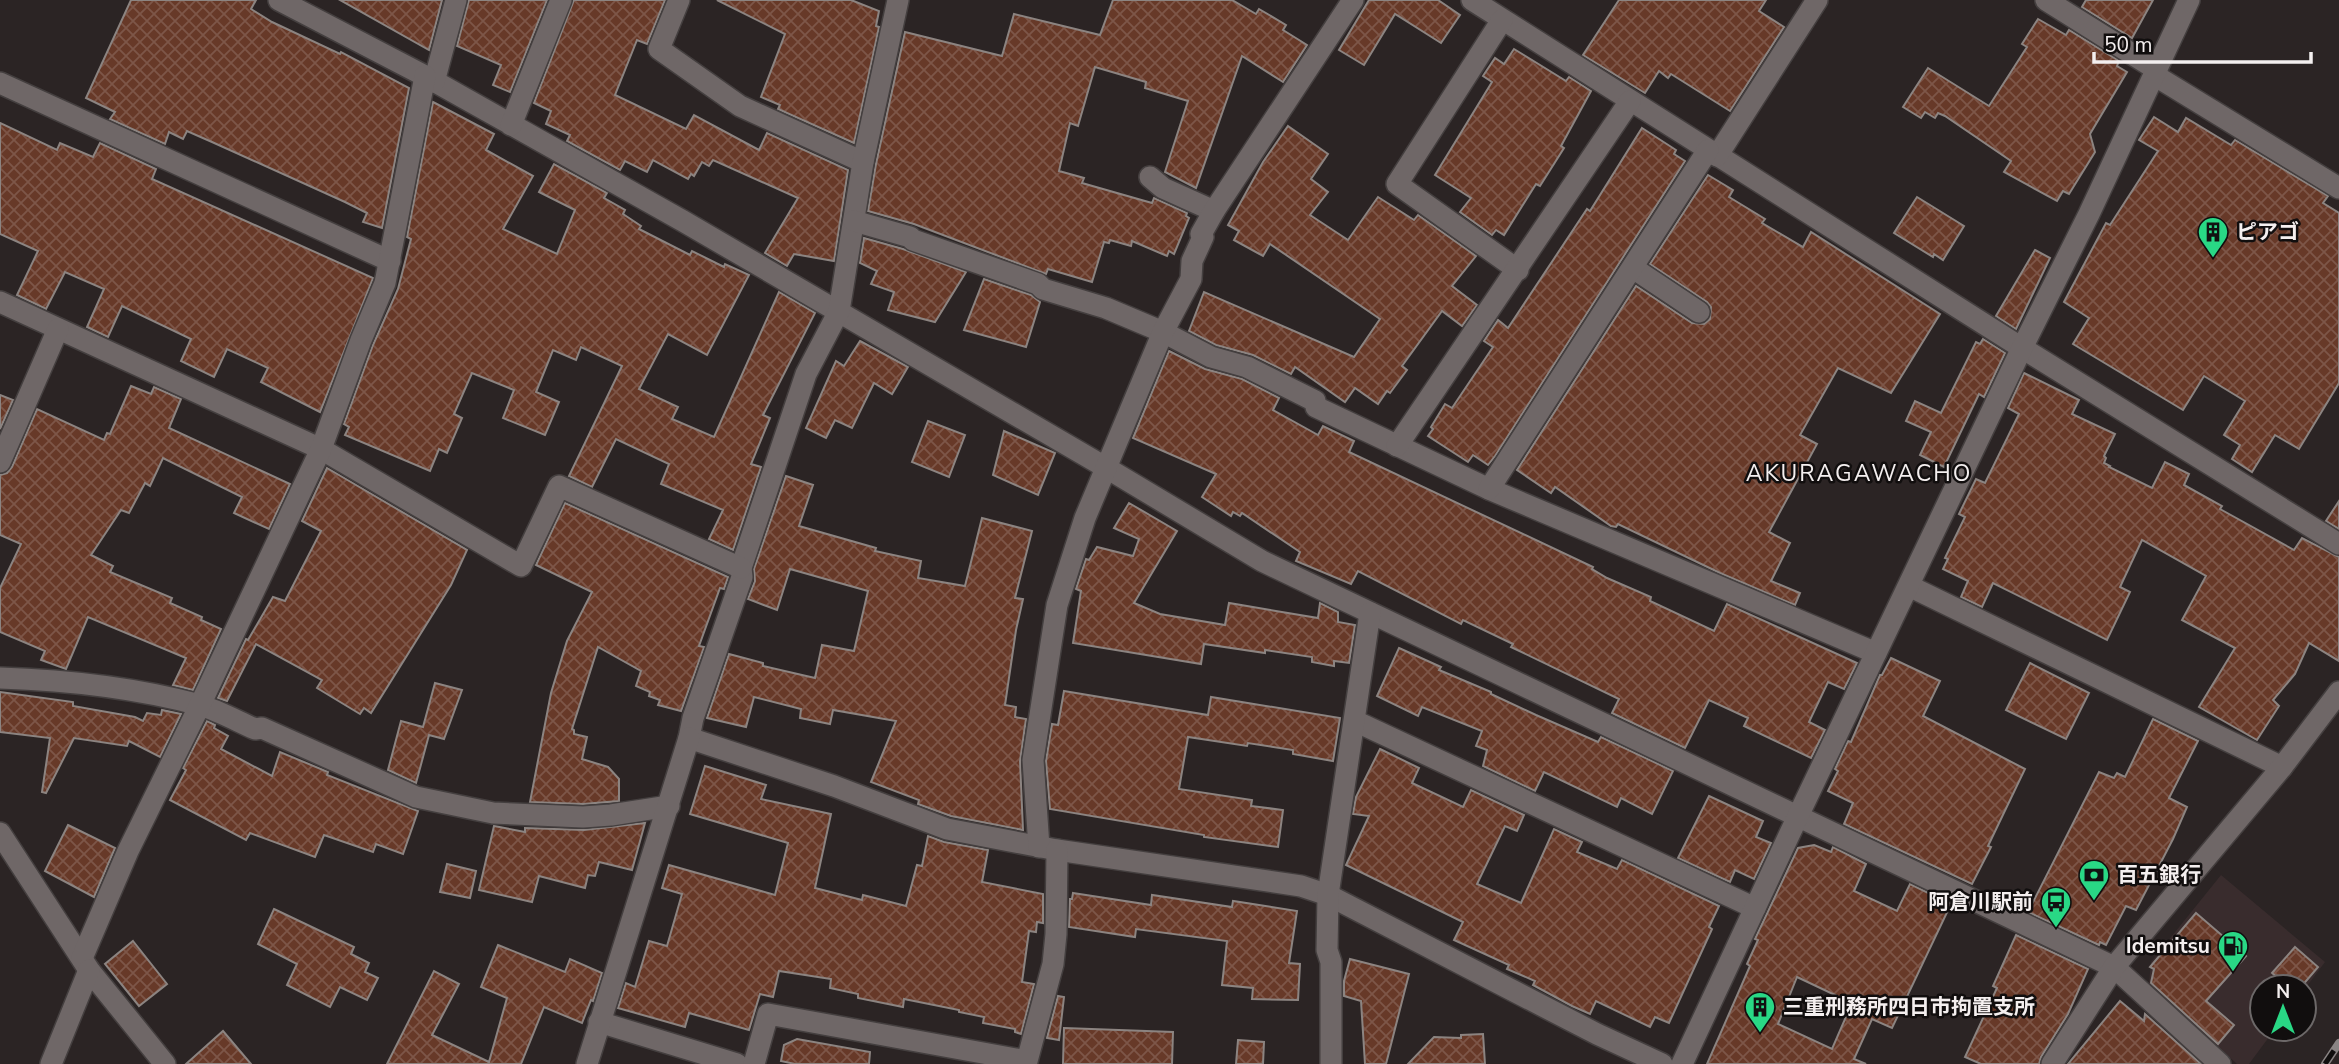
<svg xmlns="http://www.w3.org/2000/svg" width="2339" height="1064" font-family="'Nunito Sans','Noto Sans JP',sans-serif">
<defs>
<pattern id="building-cross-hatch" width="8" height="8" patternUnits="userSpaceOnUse" patternTransform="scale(1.75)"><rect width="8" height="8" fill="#673928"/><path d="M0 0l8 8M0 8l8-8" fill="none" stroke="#7d5648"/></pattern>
</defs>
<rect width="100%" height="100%" fill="#2b2424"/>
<polygon fill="#392c2d" points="2221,875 2325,962 2304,990 2304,987 2262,987 2262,1029 2275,1029 2249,1064 2237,1064 2149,984 2151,962"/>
<g fill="url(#building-cross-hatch)" stroke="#8c8481" stroke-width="2" fill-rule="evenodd">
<polygon points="131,0 256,0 251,9 272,22 340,54 341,52 409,88 382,228 363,222 367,213 345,202 212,142 187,131 183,139 169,132 165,144 110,119 115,112 86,98"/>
<polygon points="340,0 442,0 429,50"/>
<polygon points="469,0 547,0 510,92 493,85 501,65 457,46"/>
<polygon points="574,0 665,0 647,44 637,40 615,95 686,129 694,115 759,150 767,133 848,170 834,261 794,254 787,266 765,253 798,198 713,160 709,166 702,162 694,176 691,174 688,179 653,160 647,172 625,161 620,170 567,141 570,135 546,124 551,111 534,103"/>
<polygon points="717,0 851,0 879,11 876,26 879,27 854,143 778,109 780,105 761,97 785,34"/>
<polygon points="1113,0 1232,0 1256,14 1259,9 1286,25 1283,30 1307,45 1283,82 1242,56 1196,188 1165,172 1188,101 1145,88 1146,82 1095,67 1078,126 1070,123 1059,171 1084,178 1082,183 1152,203 1154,198 1187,213 1186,216 1189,218 1174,254 1169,251 1167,256 1132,241 1131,246 1110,240 1109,243 1104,242 1092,282 1048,269 1046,274 914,224 868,211 876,164 905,32 1002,56 1014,14 1100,35"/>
<polygon points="1369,0 1438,0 1460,15 1441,43 1395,14 1364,65 1339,50"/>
<polygon points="1619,0 1766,0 1759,11 1784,27 1730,111 1671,74 1668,78 1659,71 1645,93 1583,55"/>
<polygon points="2086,0 2153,0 2132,38 2082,7"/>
<polygon points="2038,19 2066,35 2069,30 2119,61 2117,66 2127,72 2090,134 2095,152 2069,194 2063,191 2057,201 2004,172 2011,161 1945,116 1938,113 1935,118 1925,112 1921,118 1903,107 1928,68 1989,106 2027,47 2022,44"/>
<polygon points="1514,49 1566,81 1569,77 1591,91 1561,146 1564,148 1540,186 1536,184 1504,235 1496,230 1492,235 1460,212 1471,198 1435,175 1492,82 1483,76 1495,58 1504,64"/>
<polygon points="433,102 494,134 486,150 533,176 503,229 557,254 575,210 539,192 554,164 607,193 604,198 625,210 623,214 641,226 639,229 690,255 692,251 724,267 725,264 749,275 707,355 668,334 639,389 678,407 672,419 714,437 779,292 815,313 763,415 770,418 751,464 761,467 733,550 709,539 723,510 661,484 669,464 616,439 592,487 569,476 622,366 581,347 576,360 553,350 536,392 559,402 545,435 503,418 514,390 472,373 454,414 462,418 447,453 439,449 430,471 345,435 349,427 344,424 373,345 398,289 411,239 407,237"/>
<polygon points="2154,117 2178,132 2186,118 2231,145 2235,140 2328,196 2323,203 2339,213 2339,383 2299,449 2275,435 2252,472 2232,459 2240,445 2224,435 2245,401 2204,376 2183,410 2073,344 2089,318 2064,302 2106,223 2110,225 2158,151 2139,140"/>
<polygon points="0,123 57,150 60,143 93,157 100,143 156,169 152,179 373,278 320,412 261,382 268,368 227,349 214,377 181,361 191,339 122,306 108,337 87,327 104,289 65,272 46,309 17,295 38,251 0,234"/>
<polygon points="1288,126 1328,154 1311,179 1328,192 1310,215 1348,240 1378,197 1414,220 1418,215 1476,256 1452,286 1477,305 1462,326 1442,311 1402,366 1407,370 1390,393 1387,391 1378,404 1355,388 1345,402 1295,367 1291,374 1253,355 1216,345 1189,331 1204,292 1354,357 1380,319 1270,244 1263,256 1234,240 1239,231 1228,225 1263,162"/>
<polygon points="1642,128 1676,150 1674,154 1685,161 1495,456 1488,465 1473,455 1468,462 1428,436 1433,429 1431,427 1445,404 1452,408 1493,347 1484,341 1498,320 1508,328 1587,209 1590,211"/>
<polygon points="1708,175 1733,190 1729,197 1765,219 1762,223 1803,247 1811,232 1940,314 1891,393 1838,368 1800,435 1817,444 1769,532 1790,543 1771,581 1800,593 1795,605 1720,573 1618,524 1616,527 1611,526 1555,487 1551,493 1517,470 1636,286 1692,323 1704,324 1710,319 1711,307 1707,302 1650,264"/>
<polygon points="1917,197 1964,226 1943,260 1934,254 1933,257 1894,233"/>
<polygon points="864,238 903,249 966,272 935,322 888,310 894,292 871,284 877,271 860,263"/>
<polygon points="2035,250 2050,258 2016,329 1996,316"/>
<polygon points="984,279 1031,295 1040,302 1026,347 964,330"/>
<polygon points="1983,339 2005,353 1984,397 1979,394 1944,467 1920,455 1931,432 1906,421 1915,401 1941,413 1976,342 1980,344"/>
<polygon points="860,341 908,367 892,394 874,383 852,428 835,420 826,438 806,428 836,361 844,366"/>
<polygon points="1169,351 1205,369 1242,379 1279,398 1273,410 1318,435 1323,426 1354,441 1349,452 1593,567 1592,569 1607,578 1651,597 1650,601 1714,631 1727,604 1857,663 1844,689 1828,682 1809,722 1825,730 1811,758 1744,726 1748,718 1709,700 1685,748 1612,713 1619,699 1511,647 1513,644 1463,620 1461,624 1358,571 1351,584 1296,561 1300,552 1242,513 1240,516 1233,512 1231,516 1202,497 1216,474 1133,438"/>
<polygon points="2024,373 2079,400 2072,414 2115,434 2104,456 2106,458 2104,463 2110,466 2109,467 2152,488 2165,462 2189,474 2184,485 2222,506 2220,509 2294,550 2302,538 2339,557 2339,661 2309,643 2295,674 2273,700 2279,706 2257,740 2199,707 2235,648 2182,620 2206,576 2142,540 2120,587 2130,592 2107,640 1993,583 1982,607 1961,597 1968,581 1943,569 1948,559 1945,558 1965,517 1959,514 1976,479 1985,483 2019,414 2008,408"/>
<polygon points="131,386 151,394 154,387 181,399 169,428 290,484 269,529 234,513 242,497 163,458 150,486 145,483 129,513 121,510 91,555 113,566 110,572 172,598 170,603 202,617 201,620 221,629 193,690 173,685 186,658 88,617 66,669 41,660 45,651 0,632 0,588 21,544 0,535 0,475 7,473 12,467 37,409 104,440 107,433 110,434"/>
<polygon points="0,395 13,400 0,429"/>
<polygon points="928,421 965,435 949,477 912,462"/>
<polygon points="1004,431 1055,453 1038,495 993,475"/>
<polygon points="327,468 467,550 451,585 371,713 364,708 360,714 317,688 322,680 256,644 227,701 218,698 246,639 248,640 273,597 285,601 321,531 302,521"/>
<polygon points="786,476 813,485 799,526 876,548 875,551 921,561 918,578 965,586 982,518 1032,531 1015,598 1023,599 1016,630 1005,705 1016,707 1015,717 1026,719 1020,761 1023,830 951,816 918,804 919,800 871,782 896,721 833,710 830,724 800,718 801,709 754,697 746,727 707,718 729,654 763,663 763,666 815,678 822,645 854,651 868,591 790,569 777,610 748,599 755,581 754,569"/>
<polygon points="2339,501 2339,529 2326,521"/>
<polygon points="565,503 728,577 724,589 720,588 699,646 704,647 681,711 658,705 660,700 649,696 650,692 636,686 641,671 598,647 572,729 574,730 574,734 587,737 582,759 608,767 619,779 619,801 583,804 530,802 551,693 567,641 592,592 536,565"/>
<polygon points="1129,503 1177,531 1134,603 1160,614 1225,625 1229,603 1318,618 1320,603 1338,612 1338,622 1355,625 1349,663 1334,661 1334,666 1312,662 1312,657 1265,650 1265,653 1204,644 1201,664 1073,643 1081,591 1076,589 1086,559 1089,560 1097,547 1133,556 1139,539 1114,528"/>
<polygon points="1399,648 1441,667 1439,670 1491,692 1491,694 1536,715 1598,742 1601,737 1673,771 1652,814 1621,798 1617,807 1544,772 1535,791 1483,766 1487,750 1476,746 1482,731 1422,707 1418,716 1377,696"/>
<polygon points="1891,658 1940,681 1923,716 2025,769 1988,846 1991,847 1972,884 1844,824 1853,803 1828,791 1838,771 1835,769 1848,741 1851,742 1880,675 1882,675"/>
<polygon points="2030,663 2089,693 2066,739 2006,710"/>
<polygon points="435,683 462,690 444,739 429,735 416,783 388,770 401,721 423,727"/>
<polygon points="1064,691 1208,715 1211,697 1340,718 1333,761 1293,754 1293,750 1248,743 1247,746 1188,737 1179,789 1252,800 1251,806 1283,810 1278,847 1204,837 1204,835 1050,809 1046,761 1052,724 1058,725"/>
<polygon points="0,692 73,702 73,706 135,717 143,721 147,713 161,715 162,710 181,714 160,757 129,741 127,746 74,738 46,793 42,792 50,738 0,732"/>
<polygon points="2153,719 2198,741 2169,798 2187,807 2173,839 2136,910 2126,906 2106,945 2100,942 2099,945 2028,912 2099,772 2114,778 2117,773 2125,777"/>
<polygon points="207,721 215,725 214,728 228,736 221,749 272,776 280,752 328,772 327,775 418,811 403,854 376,844 373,852 324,835 315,857 250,833 246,840 170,800 186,770 183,768"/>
<polygon points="1380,749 1419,768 1412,783 1463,807 1471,790 1524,815 1517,831 1505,826 1477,884 1521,903 1554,829 1582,842 1577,852 1617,869 1622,860 1719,906 1709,927 1712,929 1669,1023 1655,1017 1650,1027 1596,1001 1590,1014 1572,1006 1533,985 1535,981 1507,969 1509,965 1454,940 1463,922 1346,865 1369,816 1353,814 1356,797"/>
<polygon points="705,766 766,785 761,799 831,814 815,888 862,900 863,895 906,906 917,865 922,866 928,836 944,842 988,850 982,882 1043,894 1043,923 1037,922 1036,932 1029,931 1022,982 1034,984 1021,1034 1015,1032 1015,1029 983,1023 984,1017 959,1012 959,1010 904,999 903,1007 858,998 858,994 830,988 831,979 779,971 773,997 760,994 749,1030 689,1013 685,1027 618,1008 626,983 635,987 649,941 667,946 682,894 662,888 669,865 775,895 788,843 690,814"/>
<polygon points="1709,796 1763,821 1756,837 1771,843 1754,879 1735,870 1730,882 1678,858"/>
<polygon points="645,823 632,870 599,862 595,876 588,875 585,888 539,876 532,902 479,890 494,826 525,832 525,828 584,830"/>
<polygon points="68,825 115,848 94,897 45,871"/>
<path d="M1814,845L1831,852L1833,847L1866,864L1854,891L1897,911L1910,884L1951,904L1892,1028L1872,1019L1854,1059L1866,1064H1707L1750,966L1747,964L1758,940L1755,939L1798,848ZM1797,977L1852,1003L1832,1049L1778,1024Z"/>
<polygon points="447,864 476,871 470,898 440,892"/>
<polygon points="1073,893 1151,905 1152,895 1232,907 1233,901 1297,911 1289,963 1300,964 1298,1000 1252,999 1253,988 1222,985 1227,941 1136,929 1135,937 1069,927 1070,899 1072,899"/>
<polygon points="274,909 354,947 351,954 369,963 365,972 378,978 367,1000 340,987 330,1007 287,985 297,964 258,944"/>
<polygon points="2196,913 2246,956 2206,1001 2234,1025 2218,1044 2151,983 2154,969 2150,967"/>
<polygon points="2016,935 2088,969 2068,1014 2041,1057 2039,1064 1981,1064 1965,1057 1997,988 1993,986"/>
<polygon points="133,941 167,984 139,1006 105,964"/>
<polygon points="498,945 565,972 570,959 602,973 593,1001 591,1000 582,1023 544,1007 521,1064 387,1064 434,971 459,984 432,1035 489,1062 507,998 481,987"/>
<polygon points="2295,947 2318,967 2301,987 2289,987 2272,973"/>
<polygon points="1350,959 1409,974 1386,1064 1365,1064 1361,1001 1344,996 1344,981"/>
<polygon points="1058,996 1064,997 1059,1040 1047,1038"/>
<polygon points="2120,1001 2144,1021 2145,1014 2201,1064 2068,1064"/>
<polygon points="1064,1028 1173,1032 1172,1064 1063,1064"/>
<polygon points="223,1031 251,1064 186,1064"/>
<polygon points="1483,1034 1485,1064 1408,1064 1434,1037 1461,1038 1461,1035"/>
<polygon points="797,1039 870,1052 869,1064 795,1064 781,1061 784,1045"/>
<polygon points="1238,1040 1264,1042 1263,1064 1236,1064"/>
</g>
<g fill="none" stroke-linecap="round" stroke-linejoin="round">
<g stroke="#443f3f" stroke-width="24">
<g id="minor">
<polyline points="279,0 425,76 683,221 1105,467 1262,561 2114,967 2220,1064"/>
<polyline points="679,0 659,49 740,106 863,162"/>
<polyline points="898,0 863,162 839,311 806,374 741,568 742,577 693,718 689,738 834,786 947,829 1057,850 1301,886 1328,895 1597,1034 1662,1064"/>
<polyline points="1472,0 2022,348 2339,544"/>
<polyline points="2046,0 2156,69"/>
<polyline points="1502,20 1397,184 1518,270"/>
<polyline points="2154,75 2339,188"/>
<polyline points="434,82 456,0"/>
<polyline points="0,83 390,261"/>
<polyline points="511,125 561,0"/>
<polyline points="1717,156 1817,0"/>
<polyline points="1150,177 1163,188 1214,211"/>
<polyline points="854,221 910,237 913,240 1038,284 1043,289 1106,308 1163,332 1211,357 1247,367 1315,401 1316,407 1489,489 1876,653"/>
<polyline points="1633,268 1699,312"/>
<polyline points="0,302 321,449 521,566 559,486 741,568"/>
<polyline points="1397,446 1630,101"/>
<polyline points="0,462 58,329"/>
<polyline points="1489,489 1708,150"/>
<polyline points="1909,586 2282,767"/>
<path d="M0,678C66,680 136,688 200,705C219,711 237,721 255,729L262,728L416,797L493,813L583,817L611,815L669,806"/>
<polyline points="1355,721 1755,908"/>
<polyline points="0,833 89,970 165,1064"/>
<polyline points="1039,847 1033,760 1057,605 1085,518 1163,332 1191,279 1192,261 1203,237 1201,234 1214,211 1353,0"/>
<polyline points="82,958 128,851 200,705 321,449 361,340 385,283 425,76"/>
<polyline points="599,1022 737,1064"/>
<polyline points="51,1064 89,970"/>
<polyline points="587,1064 689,738"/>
<polyline points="754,1064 768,1014 1027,1061 1053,964 1056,934 1057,850"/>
<polyline points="1331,1064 1331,962 1327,950 1328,895 1370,613"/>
<polyline points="1682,1064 1798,816 2022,348 2089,214 2189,0"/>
<polyline points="2052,1064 2114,967 2282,767 2339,692"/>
</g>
</g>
<use href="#minor" stroke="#6f6767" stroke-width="21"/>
<g stroke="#8a8484" stroke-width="8">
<polyline id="rail" points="2325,1064 2339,1043"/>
</g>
<use href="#rail" stroke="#110e0e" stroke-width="5" stroke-dasharray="16" stroke-linecap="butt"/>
</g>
<defs>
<g id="building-pin" transform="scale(1.575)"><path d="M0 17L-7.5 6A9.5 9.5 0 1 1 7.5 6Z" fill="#29d885" stroke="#110e0e"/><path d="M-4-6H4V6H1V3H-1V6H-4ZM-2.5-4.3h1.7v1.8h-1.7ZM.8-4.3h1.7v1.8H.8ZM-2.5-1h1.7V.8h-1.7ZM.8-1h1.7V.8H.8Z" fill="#111"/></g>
<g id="bank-pin" transform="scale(1.575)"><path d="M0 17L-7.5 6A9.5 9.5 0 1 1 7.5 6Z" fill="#29d885" stroke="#110e0e"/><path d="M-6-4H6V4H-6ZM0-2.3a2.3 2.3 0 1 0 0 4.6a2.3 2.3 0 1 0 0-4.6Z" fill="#111"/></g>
<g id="bus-pin" transform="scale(1.575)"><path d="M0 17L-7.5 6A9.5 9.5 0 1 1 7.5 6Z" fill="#29d885" stroke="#110e0e"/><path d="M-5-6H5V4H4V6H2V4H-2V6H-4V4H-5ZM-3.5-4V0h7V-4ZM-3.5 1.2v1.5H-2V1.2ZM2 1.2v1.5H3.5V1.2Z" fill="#111"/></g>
<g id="fuel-pin" transform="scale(1.575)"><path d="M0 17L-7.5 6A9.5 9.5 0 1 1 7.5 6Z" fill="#29d885" stroke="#110e0e"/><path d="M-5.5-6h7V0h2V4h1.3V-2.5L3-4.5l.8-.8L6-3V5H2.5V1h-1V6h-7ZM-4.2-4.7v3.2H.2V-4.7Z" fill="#111"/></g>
</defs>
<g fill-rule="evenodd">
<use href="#building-pin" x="2213" y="232"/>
<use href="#bank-pin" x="2094" y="875"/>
<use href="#bus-pin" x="2056" y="902"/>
<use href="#fuel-pin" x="2233" y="946"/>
<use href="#building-pin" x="1760" y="1007"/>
</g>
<g text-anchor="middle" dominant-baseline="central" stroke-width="5" stroke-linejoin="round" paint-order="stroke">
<g font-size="21" font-weight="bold" fill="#f4efef" stroke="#110e0e" text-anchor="start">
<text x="2236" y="232">ピアゴ</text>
<text x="2117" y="875">百五銀行</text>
<text x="2033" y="902" text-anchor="end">阿倉川駅前</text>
<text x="2210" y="946" text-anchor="end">Idemitsu</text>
<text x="1783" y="1007">三重刑務所四日市拘置支所</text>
</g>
<g font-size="23" letter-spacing="2" fill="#f4efef" stroke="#110e0e">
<text x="1859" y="473">AKURAGAWACHO</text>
</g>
</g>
<g transform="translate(2283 1008)"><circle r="33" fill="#110e0e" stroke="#6c6868" stroke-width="2"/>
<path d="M0-5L12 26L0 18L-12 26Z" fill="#29d885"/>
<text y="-10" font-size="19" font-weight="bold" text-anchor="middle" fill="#f4efef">N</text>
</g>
<path d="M2094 52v10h217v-10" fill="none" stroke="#f4efef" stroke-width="3.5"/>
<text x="2104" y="52" font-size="21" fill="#f4efef" stroke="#110e0e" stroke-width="5" paint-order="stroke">50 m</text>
</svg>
